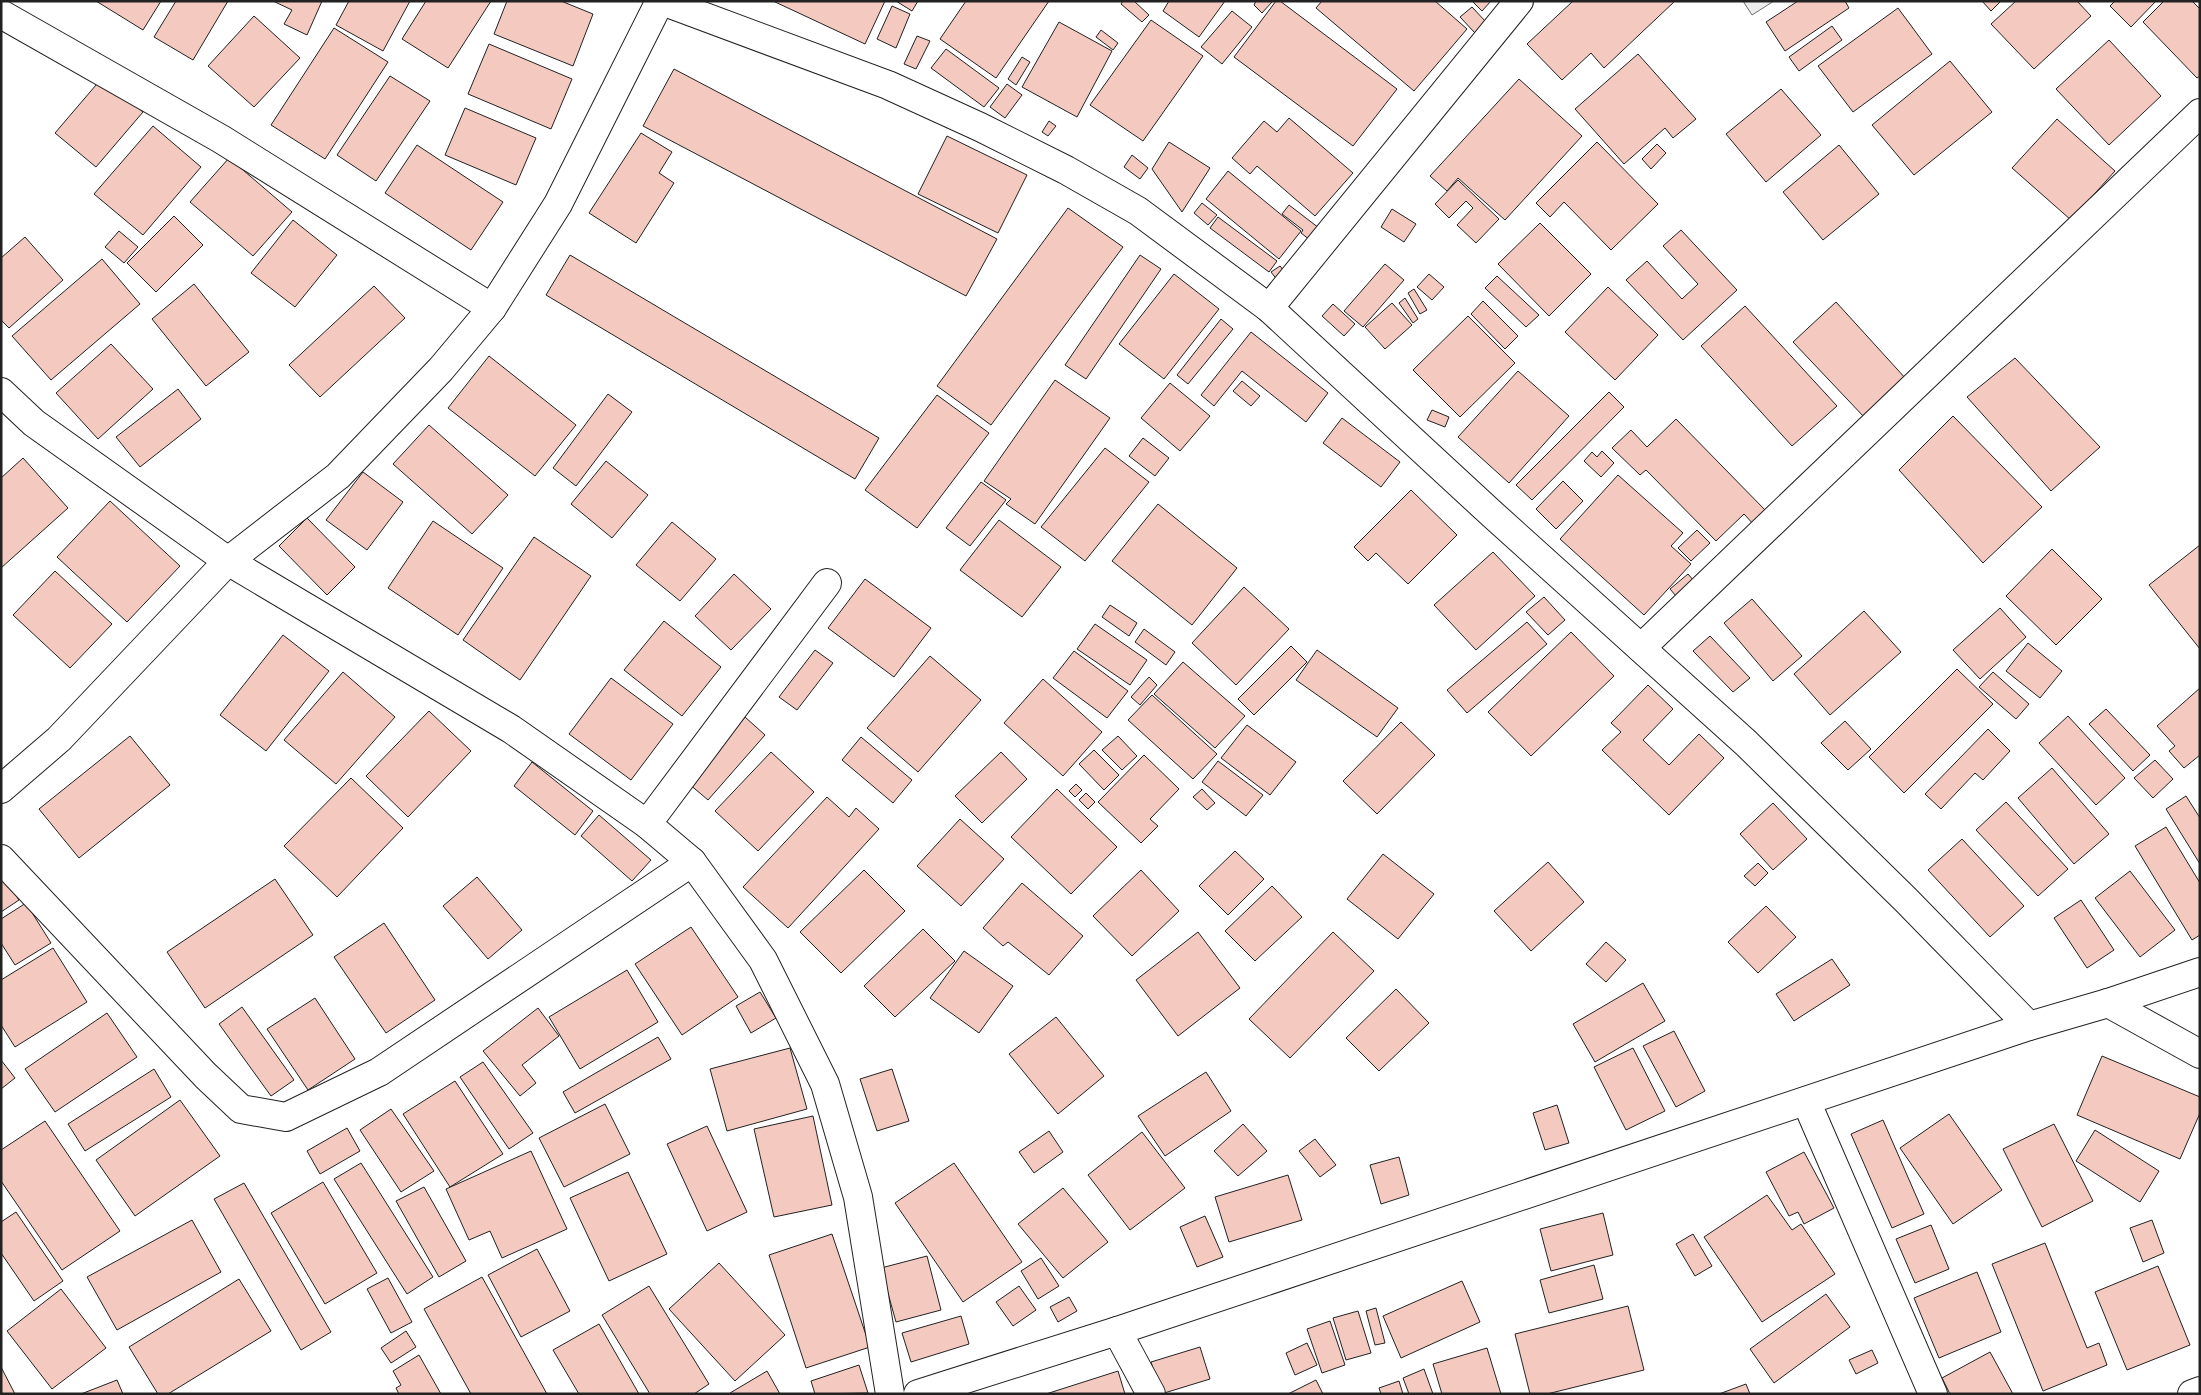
<svg xmlns="http://www.w3.org/2000/svg" width="2201" height="1395" font-family="Commissioner,sans-serif">
<rect width="100%" height="100%" fill="#fff"/>
<polygon fill="#ededed" stroke="#6f6f6f" points="1743,1 1774,1 1752,15"/>
<g fill="#f3c9c0" stroke="#222">
<polygon points="96,1 161,1 143,30"/>
<polygon points="176,1 228,1 193,60 154,37"/>
<polygon points="273,1 322,1 307,35 284,24 292,10"/>
<polygon points="349,1 410,1 383,51 336,25"/>
<polygon points="426,1 491,1 448,68 402,39"/>
<polygon points="507,1 561,1 593,14 573,66 494,34"/>
<polygon points="773,1 885,1 865,44"/>
<polygon points="896,1 918,1 912,11"/>
<polygon points="966,1 1049,1 996,78 940,39"/>
<polygon points="1123,1 1134,1 1149,15 1142,22 1121,4"/>
<polygon points="1169,1 1225,1 1199,37 1163,11"/>
<polygon points="1256,1 1271,1 1272,2 1262,13 1254,5"/>
<polygon points="1276,1 1280,1 1397,89 1353,146 1234,57"/>
<polygon points="1322,1 1435,1 1467,29 1414,91 1316,8"/>
<polygon points="1472,1 1491,1 1482,11"/>
<polygon points="1573,1 1675,1 1604,68 1591,53 1562,80 1527,44"/>
<polygon points="1798,1 1845,1 1849,8 1785,51 1766,22"/>
<polygon points="1982,1 2001,1 1991,11"/>
<polygon points="2016,1 2077,1 2091,16 2034,69 1991,24"/>
<polygon points="2115,1 2156,1 2131,27 2110,6"/>
<polygon points="2164,1 2192,1 2200,9 2200,76 2197,78 2143,22"/>
<polygon points="892,6 910,14 896,48 877,39"/>
<polygon points="1472,7 1486,22 1475,33 1460,17"/>
<polygon points="1898,8 1932,54 1853,112 1818,66"/>
<polygon points="1232,11 1252,27 1222,64 1201,47"/>
<polygon points="254,16 300,58 254,107 208,66"/>
<polygon points="1151,20 1203,56 1143,141 1090,105"/>
<polygon points="1059,22 1112,51 1077,117 1022,87"/>
<polygon points="1832,26 1842,40 1799,71 1789,57"/>
<polygon points="334,28 388,62 325,159 271,125"/>
<polygon points="1101,30 1118,43 1113,50 1096,37"/>
<polygon points="917,36 930,41 916,69 904,64"/>
<polygon points="2109,40 2161,96 2109,145 2056,89"/>
<polygon points="489,44 572,79 551,129 468,94"/>
<polygon points="946,49 999,88 984,107 931,68"/>
<polygon points="1638,54 1696,119 1673,138 1665,128 1624,164 1575,109"/>
<polygon points="1022,57 1030,62 1016,85 1008,79"/>
<polygon points="1950,61 1992,112 1914,175 1872,125"/>
<polygon points="674,69 997,239 966,296 643,126"/>
<polygon points="390,76 430,101 376,181 337,155"/>
<polygon points="102,78 143,112 96,167 55,133"/>
<polygon points="1519,79 1582,136 1505,220 1458,178 1447,191 1430,176"/>
<polygon points="1007,84 1022,95 1005,118 990,107"/>
<polygon points="1781,89 1821,135 1766,182 1726,134"/>
<polygon points="465,108 536,138 516,185 445,155"/>
<polygon points="1289,118 1353,173 1315,216 1257,166 1250,174 1232,158 1264,121 1277,132"/>
<polygon points="2057,119 2115,171 2071,220 2012,168"/>
<polygon points="1049,121 1056,126 1048,136 1042,132"/>
<polygon points="153,126 201,167 143,235 94,194"/>
<polygon points="641,133 672,152 659,173 674,183 636,243 589,213"/>
<polygon points="947,136 1027,175 998,233 918,194"/>
<polygon points="1169,142 1210,168 1182,212 1152,169"/>
<polygon points="1597,142 1658,204 1611,250 1564,202 1550,217 1536,203"/>
<polygon points="1657,144 1666,153 1651,169 1642,159"/>
<polygon points="417,145 503,202 471,250 385,193"/>
<polygon points="1839,145 1879,194 1823,240 1783,192"/>
<polygon points="1132,155 1148,168 1140,179 1124,167"/>
<polygon points="229,158 292,212 253,256 190,202"/>
<polygon points="1228,171 1301,231 1279,259 1206,199"/>
<polygon points="1458,180 1499,219 1476,243 1457,225 1473,208 1466,201 1449,218 1435,204"/>
<polygon points="1202,203 1217,215 1208,225 1194,213"/>
<polygon points="1289,205 1319,228 1310,240 1301,233 1303,230 1282,214"/>
<polygon points="1068,208 1123,247 991,425 937,386"/>
<polygon points="1392,209 1416,224 1404,242 1381,227"/>
<polygon points="174,216 203,245 156,292 127,263"/>
<polygon points="1218,217 1277,261 1269,272 1210,228"/>
<polygon points="293,220 337,255 295,307 251,273"/>
<polygon points="1540,223 1591,274 1549,316 1498,264"/>
<polygon points="1681,230 1737,290 1683,340 1626,280 1647,261 1682,299 1698,284 1663,246"/>
<polygon points="119,231 138,247 124,263 105,247"/>
<polygon points="25,237 63,280 9,328 1,320 1,258"/>
<polygon points="570,255 879,438 855,479 546,295"/>
<polygon points="1140,255 1161,269 1086,379 1065,365"/>
<polygon points="102,259 140,304 51,380 12,336"/>
<polygon points="1385,264 1404,280 1363,327 1344,311"/>
<polygon points="1280,266 1287,275 1278,281 1271,272"/>
<polygon points="1174,274 1219,309 1164,379 1119,344"/>
<polygon points="1429,274 1444,287 1432,300 1417,287"/>
<polygon points="1497,276 1539,315 1526,327 1485,288"/>
<polygon points="194,284 249,352 206,386 152,319"/>
<polygon points="374,286 405,318 320,397 289,365"/>
<polygon points="1608,287 1658,335 1615,380 1565,332"/>
<polygon points="1414,289 1427,310 1420,314 1408,293"/>
<polygon points="1405,298 1418,319 1413,323 1399,303"/>
<polygon points="1483,301 1518,336 1505,349 1471,314"/>
<polygon points="1836,302 1907,380 1865,418 1793,342"/>
<polygon points="1392,303 1412,325 1385,349 1365,327"/>
<polygon points="1333,304 1355,324 1344,336 1322,316"/>
<polygon points="1745,306 1837,406 1792,446 1701,346"/>
<polygon points="1468,316 1515,363 1460,417 1413,370"/>
<polygon points="1221,319 1233,329 1188,384 1177,375"/>
<polygon points="1251,332 1328,393 1306,422 1242,371 1214,406 1201,395"/>
<polygon points="111,344 153,389 98,439 56,393"/>
<polygon points="489,356 576,425 535,476 448,408"/>
<polygon points="2015,358 2100,447 2051,491 1967,397"/>
<polygon points="1518,371 1569,416 1509,483 1458,437"/>
<polygon points="1055,380 1110,418 1035,524 1006,504 1011,499 984,481"/>
<polygon points="1242,381 1260,396 1251,406 1233,391"/>
<polygon points="1170,383 1210,416 1180,451 1141,418"/>
<polygon points="178,389 201,419 140,467 116,437"/>
<polygon points="1609,392 1624,407 1532,500 1516,485"/>
<polygon points="608,394 632,412 576,486 553,468"/>
<polygon points="937,395 989,433 917,528 865,490"/>
<polygon points="1432,410 1449,417 1445,427 1427,420"/>
<polygon points="1953,416 2042,507 1983,563 1899,470"/>
<polygon points="1342,418 1400,462 1381,487 1323,443"/>
<polygon points="1676,419 1768,513 1755,526 1744,514 1716,541 1646,470 1640,475 1612,448 1631,430 1647,447"/>
<polygon points="429,425 508,495 472,534 393,464"/>
<polygon points="1143,438 1169,458 1155,476 1129,456"/>
<polygon points="1105,448 1149,482 1085,561 1041,527"/>
<polygon points="1602,451 1614,463 1601,477 1584,461 1592,452 1597,457"/>
<polygon points="23,458 68,508 1,568 1,478"/>
<polygon points="606,461 648,495 612,538 571,504"/>
<polygon points="363,472 403,502 367,550 326,520"/>
<polygon points="1618,475 1683,533 1671,546 1691,564 1644,615 1560,539"/>
<polygon points="1563,481 1583,501 1556,529 1536,509"/>
<polygon points="981,482 1006,500 970,546 946,528"/>
<polygon points="1411,490 1457,535 1408,584 1376,553 1368,561 1354,547"/>
<polygon points="110,501 180,566 127,622 57,557"/>
<polygon points="1158,504 1237,568 1192,625 1112,561"/>
<polygon points="307,518 355,567 327,595 279,546"/>
<polygon points="999,520 1061,567 1022,617 960,570"/>
<polygon points="433,521 503,568 458,635 388,588"/>
<polygon points="672,522 716,559 680,601 636,565"/>
<polygon points="1697,530 1710,543 1691,561 1678,548"/>
<polygon points="534,537 591,576 520,680 463,640"/>
<polygon points="2200,545 2200,649 2149,585"/>
<polygon points="2052,549 2102,599 2056,645 2006,596"/>
<polygon points="1493,552 1535,596 1476,650 1434,605"/>
<polygon points="55,571 112,624 70,668 13,615"/>
<polygon points="734,574 771,609 731,650 695,616"/>
<polygon points="1688,574 1694,581 1676,596 1670,589"/>
<polygon points="865,579 931,628 894,677 828,628"/>
<polygon points="1244,587 1289,629 1236,685 1192,643"/>
<polygon points="1544,597 1565,620 1548,635 1526,612"/>
<polygon points="1752,599 1802,656 1773,681 1724,623"/>
<polygon points="1110,605 1137,623 1129,636 1102,617"/>
<polygon points="2000,608 2026,637 1980,679 1953,650"/>
<polygon points="1864,611 1901,652 1830,715 1794,674"/>
<polygon points="664,621 721,667 682,716 624,670"/>
<polygon points="1527,622 1547,644 1467,713 1447,690"/>
<polygon points="1095,624 1147,660 1130,685 1077,649"/>
<polygon points="1144,629 1175,652 1166,665 1135,642"/>
<polygon points="1571,632 1614,676 1531,756 1488,712"/>
<polygon points="283,635 329,671 266,751 220,715"/>
<polygon points="1710,636 1750,678 1733,692 1693,651"/>
<polygon points="2028,643 2062,671 2040,698 2006,671"/>
<polygon points="1291,646 1307,662 1254,715 1238,699"/>
<polygon points="815,650 833,663 797,710 779,697"/>
<polygon points="1317,650 1398,708 1377,737 1296,680"/>
<polygon points="1074,651 1128,691 1107,718 1053,678"/>
<polygon points="930,656 981,700 918,772 867,728"/>
<polygon points="1183,662 1245,716 1215,748 1154,694"/>
<polygon points="1957,669 1993,704 1904,793 1869,757"/>
<polygon points="343,672 395,717 336,784 284,740"/>
<polygon points="1993,672 2029,704 2016,719 1979,687"/>
<polygon points="1149,677 1157,685 1140,705 1131,697"/>
<polygon points="611,678 673,724 631,780 569,734"/>
<polygon points="1043,679 1102,732 1063,776 1004,723"/>
<polygon points="1648,685 1673,709 1643,740 1669,765 1699,734 1724,758 1669,815 1602,750 1621,732 1611,723"/>
<polygon points="2200,688 2200,755 2184,768 2169,751 2175,746 2157,726"/>
<polygon points="1152,695 1217,754 1193,779 1128,720"/>
<polygon points="2106,709 2150,755 2133,771 2089,724"/>
<polygon points="429,711 471,751 408,817 366,776"/>
<polygon points="2068,716 2125,778 2096,805 2039,743"/>
<polygon points="745,717 765,735 708,800 688,783"/>
<polygon points="1845,721 1871,749 1848,770 1821,743"/>
<polygon points="1401,722 1435,755 1377,814 1343,781"/>
<polygon points="1247,725 1296,762 1270,795 1221,758"/>
<polygon points="1988,729 2010,751 1983,780 1975,773 1941,809 1925,794"/>
<polygon points="130,736 170,785 79,858 39,809"/>
<polygon points="1118,736 1137,756 1122,770 1102,750"/>
<polygon points="861,737 912,780 893,803 842,760"/>
<polygon points="1094,750 1119,775 1104,790 1079,764"/>
<polygon points="771,752 814,792 758,851 715,811"/>
<polygon points="1001,752 1027,779 982,823 955,796"/>
<polygon points="1144,755 1179,789 1150,819 1158,826 1141,843 1098,802"/>
<polygon points="2155,760 2173,779 2153,798 2134,778"/>
<polygon points="1218,761 1263,795 1246,816 1202,782"/>
<polygon points="532,762 593,811 575,835 514,786"/>
<polygon points="2052,768 2109,834 2074,864 2018,798"/>
<polygon points="351,778 403,828 337,897 284,846"/>
<polygon points="1076,784 1082,790 1075,797 1069,791"/>
<polygon points="1057,789 1117,847 1071,894 1011,837"/>
<polygon points="1202,789 1215,803 1207,810 1193,797"/>
<polygon points="1086,793 1095,802 1088,809 1079,800"/>
<polygon points="2186,796 2200,818 2200,864 2166,809"/>
<polygon points="827,797 849,817 856,808 879,829 788,928 743,887"/>
<polygon points="2006,802 2068,869 2038,896 1976,830"/>
<polygon points="1773,803 1807,839 1773,870 1740,834"/>
<polygon points="599,815 651,860 632,881 581,836"/>
<polygon points="960,819 1004,859 961,906 917,866"/>
<polygon points="2166,827 2200,883 2200,935 2192,940 2135,846"/>
<polygon points="1962,839 2024,906 1990,937 1928,870"/>
<polygon points="1235,851 1264,879 1228,915 1199,886"/>
<polygon points="1383,854 1434,894 1398,939 1347,899"/>
<polygon points="1548,862 1584,902 1531,951 1494,911"/>
<polygon points="1758,863 1768,873 1755,886 1744,876"/>
<polygon points="864,870 905,911 841,973 800,932"/>
<polygon points="1141,870 1179,911 1132,956 1093,916"/>
<polygon points="2130,871 2175,930 2140,957 2095,898"/>
<polygon points="1,874 19,900 1,912"/>
<polygon points="477,877 522,930 488,959 443,906"/>
<polygon points="275,879 313,935 205,1008 167,952"/>
<polygon points="1022,883 1083,936 1049,975 1008,942 1003,946 983,928"/>
<polygon points="1272,886 1302,917 1255,961 1225,931"/>
<polygon points="2081,900 2114,950 2087,968 2054,918"/>
<polygon points="26,903 51,943 15,965 1,943 1,919"/>
<polygon points="1766,906 1796,937 1758,973 1728,942"/>
<polygon points="384,923 435,1000 386,1033 334,957"/>
<polygon points="691,927 738,997 682,1035 635,964"/>
<polygon points="923,929 955,961 895,1017 864,986"/>
<polygon points="1198,932 1240,988 1178,1036 1136,980"/>
<polygon points="1333,932 1374,971 1290,1058 1249,1019"/>
<polygon points="1606,942 1626,960 1606,982 1586,964"/>
<polygon points="53,948 87,1002 15,1047 1,1025 1,980"/>
<polygon points="964,951 1013,986 979,1033 930,998"/>
<polygon points="1832,959 1850,985 1794,1021 1776,994"/>
<polygon points="627,970 658,1022 580,1069 549,1017"/>
<polygon points="1643,983 1665,1021 1595,1062 1573,1024"/>
<polygon points="1396,989 1429,1023 1379,1071 1346,1038"/>
<polygon points="760,992 776,1018 751,1033 736,1006"/>
<polygon points="315,998 355,1059 308,1090 267,1029"/>
<polygon points="242,1007 294,1080 271,1096 219,1024"/>
<polygon points="538,1008 559,1036 522,1065 536,1083 520,1096 483,1051"/>
<polygon points="107,1013 137,1057 55,1112 25,1069"/>
<polygon points="1056,1017 1104,1076 1058,1114 1009,1054"/>
<polygon points="1674,1031 1705,1091 1676,1107 1643,1046"/>
<polygon points="658,1037 671,1059 575,1113 563,1092"/>
<polygon points="790,1048 807,1109 727,1131 710,1069"/>
<polygon points="1633,1048 1665,1111 1626,1130 1594,1067"/>
<polygon points="2102,1056 2200,1097 2200,1113 2180,1159 2077,1115"/>
<polygon points="1,1060 15,1078 1,1089"/>
<polygon points="483,1062 533,1133 509,1149 460,1077"/>
<polygon points="154,1069 171,1097 85,1151 68,1124"/>
<polygon points="892,1069 909,1121 877,1131 860,1079"/>
<polygon points="1206,1072 1231,1111 1165,1156 1138,1116"/>
<polygon points="455,1081 503,1154 450,1187 403,1114"/>
<polygon points="180,1100 220,1156 135,1216 96,1160"/>
<polygon points="605,1104 630,1154 564,1187 539,1138"/>
<polygon points="1557,1105 1569,1143 1545,1150 1533,1113"/>
<polygon points="391,1109 434,1171 401,1192 360,1130"/>
<polygon points="1949,1114 2002,1190 1953,1224 1900,1148"/>
<polygon points="813,1116 832,1205 774,1217 754,1129"/>
<polygon points="1883,1120 1924,1214 1892,1228 1851,1134"/>
<polygon points="45,1121 120,1231 62,1270 1,1181 1,1150"/>
<polygon points="1243,1124 1267,1151 1238,1176 1214,1151"/>
<polygon points="2054,1124 2093,1201 2042,1227 2003,1149"/>
<polygon points="707,1126 747,1212 707,1231 667,1144"/>
<polygon points="347,1128 360,1151 320,1174 307,1151"/>
<polygon points="2095,1130 2159,1171 2140,1202 2076,1161"/>
<polygon points="1049,1131 1063,1152 1034,1173 1019,1152"/>
<polygon points="1142,1132 1185,1188 1130,1230 1088,1175"/>
<polygon points="1315,1139 1336,1165 1320,1177 1299,1151"/>
<polygon points="531,1151 567,1229 502,1258 490,1231 469,1240 446,1189"/>
<polygon points="1804,1152 1834,1208 1804,1224 1798,1212 1789,1216 1766,1172"/>
<polygon points="1399,1157 1409,1195 1381,1204 1370,1165"/>
<polygon points="361,1163 433,1277 407,1294 334,1179"/>
<polygon points="954,1163 1022,1262 963,1302 895,1203"/>
<polygon points="628,1172 667,1254 609,1281 570,1198"/>
<polygon points="1288,1175 1302,1220 1229,1242 1215,1197"/>
<polygon points="323,1182 377,1273 325,1304 271,1213"/>
<polygon points="244,1183 331,1332 301,1350 214,1199"/>
<polygon points="424,1187 466,1261 439,1277 396,1201"/>
<polygon points="1063,1188 1108,1242 1063,1278 1018,1224"/>
<polygon points="1767,1195 1792,1230 1801,1224 1835,1274 1762,1322 1704,1237"/>
<polygon points="16,1212 63,1281 34,1301 1,1253 1,1222"/>
<polygon points="1603,1213 1613,1255 1551,1271 1540,1229"/>
<polygon points="1205,1216 1223,1257 1197,1267 1180,1227"/>
<polygon points="192,1220 221,1272 117,1330 87,1277"/>
<polygon points="2152,1220 2164,1253 2143,1262 2130,1228"/>
<polygon points="1931,1225 1949,1269 1915,1283 1896,1239"/>
<polygon points="832,1234 870,1347 806,1368 769,1255"/>
<polygon points="1693,1234 1712,1266 1695,1276 1676,1244"/>
<polygon points="2045,1243 2087,1348 2099,1343 2107,1365 2043,1391 1992,1264"/>
<polygon points="537,1249 570,1311 521,1337 488,1275"/>
<polygon points="927,1256 941,1310 896,1322 881,1268"/>
<polygon points="1041,1258 1059,1286 1038,1299 1021,1271"/>
<polygon points="719,1263 785,1335 735,1381 669,1309"/>
<polygon points="1594,1265 1603,1299 1549,1313 1540,1280"/>
<polygon points="2158,1266 2190,1345 2127,1370 2095,1292"/>
<polygon points="1977,1272 2001,1332 1939,1358 1914,1298"/>
<polygon points="482,1277 547,1394 471,1394 424,1309"/>
<polygon points="388,1278 412,1322 391,1333 367,1289"/>
<polygon points="239,1279 271,1331 168,1394 158,1394 129,1347"/>
<polygon points="1462,1281 1480,1322 1401,1358 1383,1316"/>
<polygon points="649,1286 709,1384 694,1394 650,1394 602,1315"/>
<polygon points="1019,1286 1036,1310 1013,1326 996,1302"/>
<polygon points="61,1289 106,1348 52,1389 7,1331"/>
<polygon points="1826,1294 1850,1327 1774,1383 1750,1349"/>
<polygon points="1069,1297 1077,1311 1058,1322 1050,1307"/>
<polygon points="1628,1306 1644,1370 1547,1394 1530,1394 1515,1334"/>
<polygon points="1376,1308 1385,1343 1375,1345 1366,1311"/>
<polygon points="1358,1311 1371,1353 1346,1360 1333,1318"/>
<polygon points="961,1316 969,1344 911,1362 902,1333"/>
<polygon points="1330,1321 1345,1365 1322,1373 1307,1329"/>
<polygon points="599,1324 639,1394 579,1394 553,1350"/>
<polygon points="406,1331 416,1347 391,1363 381,1348"/>
<polygon points="1307,1343 1317,1365 1295,1375 1286,1353"/>
<polygon points="1200,1347 1210,1379 1161,1394 1151,1362"/>
<polygon points="1487,1348 1501,1394 1442,1394 1433,1364"/>
<polygon points="1872,1350 1878,1363 1856,1374 1849,1360"/>
<polygon points="1990,1352 2013,1394 1950,1394 1942,1378"/>
<polygon points="419,1355 441,1394 399,1394 396,1388 401,1385 393,1371"/>
<polygon points="859,1365 868,1393 815,1394 811,1381"/>
<polygon points="1,1367 15,1394 1,1394"/>
<polygon points="1424,1369 1433,1394 1409,1394 1403,1378"/>
<polygon points="767,1371 780,1394 730,1394 730,1393"/>
<polygon points="1118,1371 1125,1394 1046,1394"/>
<polygon points="117,1380 123,1394 81,1394"/>
<polygon points="1316,1380 1323,1394 1288,1394"/>
<polygon points="1399,1381 1403,1394 1381,1394 1379,1388"/>
<polygon points="1746,1384 1750,1394 1719,1394"/>
</g>
<g fill="none" stroke-linecap="round" stroke-linejoin="round">
<g stroke="#222" stroke-width="30">
<g id="street">
<polyline points="662,1 888,85 980,127 1066,170 1138,211 1269,308 1492,514 1746,743 1906,900 2029,1026"/>
<polyline points="1,14 221,139 492,308"/>
<polyline points="1269,308 1519,1"/>
<polyline points="1,392 34,423 228,561 511,729 647,824 692,862 763,960 825,1084 858,1197 890,1394"/>
<polyline points="1641,648 2200,113"/>
<polyline points="1,789 59,739 228,561 338,476 441,369 492,308 558,204 660,1"/>
<polyline points="647,824 827,583"/>
<polyline points="1,859 206,1076 241,1109 286,1117 379,1072 692,862"/>
<polyline points="1806,1101 1933,1394"/>
<polyline points="1117,1331 1151,1394"/>
<polyline points="2192,1394 2200,1391"/>
</g>
</g>
<g stroke="#222" stroke-width="30">
<g id="secondary">
<polyline points="2108,1003 2200,1054"/>
<polyline points="918,1394 1117,1331 2029,1026 2108,1003 2200,972"/>
</g>
</g>
<use href="#street" stroke="#fff" stroke-width="28"/>
<use href="#secondary" stroke="#fff" stroke-width="28"/>
</g>
<rect width="2201" height="1395" fill="none" stroke="#222222" stroke-width="5"/>
</svg>
